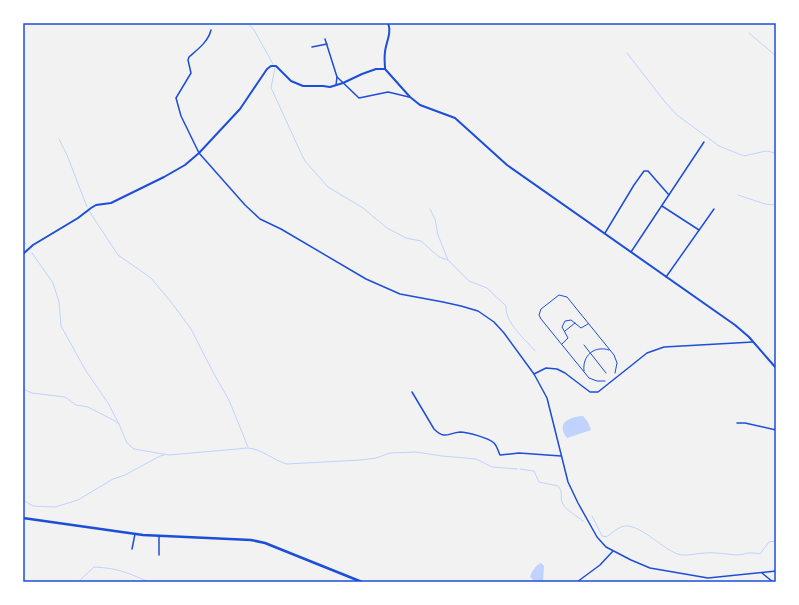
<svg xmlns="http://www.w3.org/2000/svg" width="799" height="605" font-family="Overpass,sans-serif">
<rect width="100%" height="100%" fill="#f2f2f2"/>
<g fill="#bfd3fe">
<path d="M583,416L588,422L591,430L567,438C555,422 570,417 583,416Z"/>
<path d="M541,563L544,566L543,581L533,580L530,577C531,572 536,565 541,563Z"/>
</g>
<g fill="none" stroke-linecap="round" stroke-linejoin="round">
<g stroke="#bfd3fe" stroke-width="1">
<polyline points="248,23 254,30 273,64"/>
<polyline points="749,33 776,56"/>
<polyline points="627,53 665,102 677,115 719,146 744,156 766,151 776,153"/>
<path d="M275,68L271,88L273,92L301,153L305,161L328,187L363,208L387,228L406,238L421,241L439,257L448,260L469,281L487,288L506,306C505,323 525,339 535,351"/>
<polyline points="59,139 67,155 87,207"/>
<polyline points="738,195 765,204 776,205"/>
<polyline points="430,209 435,219 438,235 448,260"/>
<polyline points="89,211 118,255 151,278 171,302 191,329 214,374 229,400 248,447"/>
<polyline points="23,241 26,244"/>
<polyline points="32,253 53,283 59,302 61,326 86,371 108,403 119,424"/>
<path d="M23,389L32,393L65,397L76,405L88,407L115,421L119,424L127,443L134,449L169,455L237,449C240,449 244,448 247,448C261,448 274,461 287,464L361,460L376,458L390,453L416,452L442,456L476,459L492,467L517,469"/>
<path d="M520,469L534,471L539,482L558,486C564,492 559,498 563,504C567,511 577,516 583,521"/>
<polyline points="23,500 33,506 55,507 78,500 113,479 125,475 160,456 164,455"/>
<path d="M592,516L602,536L606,537C611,534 616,529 621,527C638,520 663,551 681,555C689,556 697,553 705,553C715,552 726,554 736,555C746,555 747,551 760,554L769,542L776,541"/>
<path d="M78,582L94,567C118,568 128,573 149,582"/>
</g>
<g stroke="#1d4ed8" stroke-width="1">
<polyline points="565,331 575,323"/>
<polyline points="562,344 568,338 562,327 565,321 571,320 581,328 588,324"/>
<polyline points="584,345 606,373"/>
<path d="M584,371C582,356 594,345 609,350"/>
<polyline points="605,381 597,381 589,378 541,319 539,315 541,309 559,295 567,297 614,355 617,363 615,373"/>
</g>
<g stroke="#1d4ed8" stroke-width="1.5">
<path d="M211,30C208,42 198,49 189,57L188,60L191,73L176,98L181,116L199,153L245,205L260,219L281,229L366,279L400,294L443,302L461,306L478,311L494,322L504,333L534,374L547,398L568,482L578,503L597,537L606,547L631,560L650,568L708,578L776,571"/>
<polyline points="325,39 337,77 359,98 388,92 409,97"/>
<polyline points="312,47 327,44"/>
<polyline points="336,85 337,77"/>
<polyline points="662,206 699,230"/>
<polyline points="605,233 634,185 644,171 648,171 669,195"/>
<polyline points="631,252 704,142"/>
<polyline points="666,277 714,209"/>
<polyline points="534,374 546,368 557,369 565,373 590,392 598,392 647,353 664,347 753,342"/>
<path d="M412,392L434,429C445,440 448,433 460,432C467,432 489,438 494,443C497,446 498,451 500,455L519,453L561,456"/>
<polyline points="737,423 745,423 776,430"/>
<polyline points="159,536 159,555"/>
<polyline points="132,549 135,534"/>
<polyline points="762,573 773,582"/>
<polyline points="577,582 600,565 613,551"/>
</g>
<g stroke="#1d4ed8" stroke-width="2">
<polyline points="385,69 410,97 420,105 455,118 507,165 735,325 749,337 776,368"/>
<path d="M385,69C385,64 384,58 385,52C386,42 392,33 388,23"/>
<polyline points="23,254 33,245 78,218 91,208 96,205 111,203 164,177 185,165 199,153 240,109 267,69 271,66 276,66 291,81 303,86 323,86 330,87 343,83 362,74 376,69 385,69"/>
</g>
<polyline stroke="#1d4ed8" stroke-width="2.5" points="23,518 143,535 251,540 265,543 362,582"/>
</g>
<rect width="799" height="605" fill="none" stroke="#ffffff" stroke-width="48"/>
<rect x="24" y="24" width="751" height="557" fill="none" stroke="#1d4ed8" stroke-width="1.5"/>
</svg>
